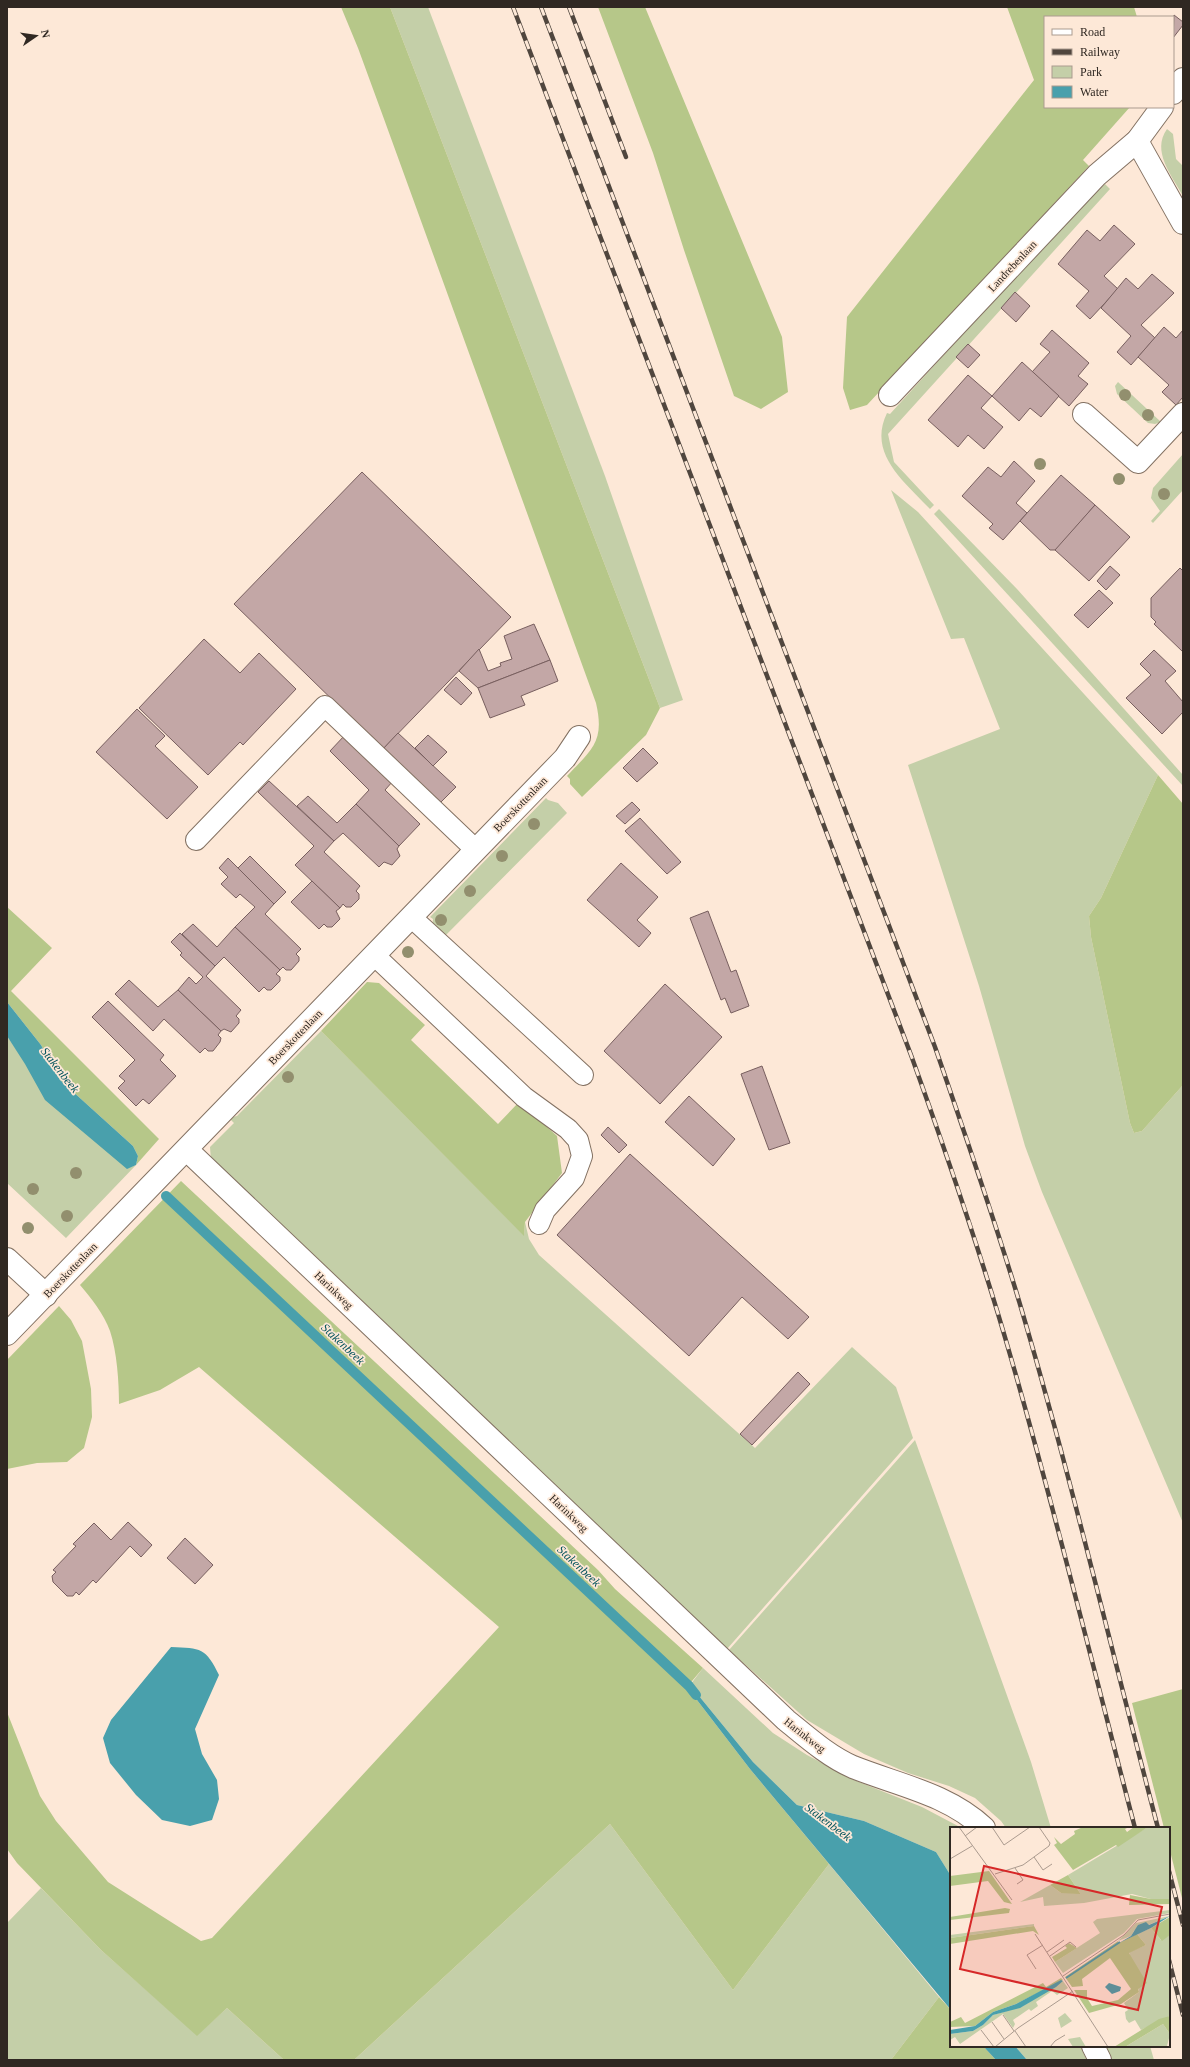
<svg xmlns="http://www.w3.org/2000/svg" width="1190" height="2067" font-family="Georgia,serif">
<rect width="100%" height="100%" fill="#fde8d7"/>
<g fill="#c4cfa8">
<polygon points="390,7 428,7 605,476 683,700 660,708"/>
<path d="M1167,129L1173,134L1176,159L1183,166V196C1172,176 1151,151 1167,129Z"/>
<path d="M1105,184L1110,189L888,434L894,462L934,505L930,509C905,482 867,454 887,413L890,414L1069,218Z"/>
<polygon points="1118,382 1161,422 1155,424 1148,423 1117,394 1115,386"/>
<polygon points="1183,454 1183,490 1153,523 1151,521 1160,511 1151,498 1153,488"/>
<polygon points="891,490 918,512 1158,775 1101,898 1089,916 1091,937 1130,1123 1134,1133 1142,1131 1183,1085 1183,1523 1042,1192 1025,1146 979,986 908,765 1000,729 964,638 951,639"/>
<polygon points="939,509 1017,589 1183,775 1183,786 934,514"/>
<polygon points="546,798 548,800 558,803 567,813 442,939 432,930 433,919 430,917"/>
<polygon points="321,1031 524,1235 525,1222 529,1239 539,1255 755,1448 852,1347 896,1387 913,1438 727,1649 211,1160 210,1147 234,1123 229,1118 237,1116"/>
<path d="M7,1036C40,1086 82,1129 127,1168L136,1165L66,1238L7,1183Z"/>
<polygon points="915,1440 1031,1762 1051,1828 1006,1828 1001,1821 975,1798 949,1786 908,1773 864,1754 807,1720 729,1650"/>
<polygon points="703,1668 773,1733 807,1755 854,1780 922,1807 958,1826 960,1828 951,1828 951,1876 936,1852 864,1821 797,1805 753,1762 690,1685"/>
<polygon points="610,1824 733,1990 829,1864 939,1997 891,2060 354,2060"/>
<polygon points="41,1888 101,1950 197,2035 227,2008 284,2060 7,2060 7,1923"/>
<polygon points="1015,2046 1080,2046 1087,2060 1027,2060"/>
<polygon points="1104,2046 1150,2046 1154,2060 1110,2060"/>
</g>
<g fill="#b6c789">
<path d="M341,7H390L660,708L646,735L582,797L570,784V779L567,776C592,749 605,742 596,703L384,119L358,48Z"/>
<polygon points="598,7 645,7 782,337 788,392 761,409 734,396 684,250 653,153"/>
<polygon points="1007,7 1134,7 1137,17 1045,17 1045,107 1130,107 1083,160 1089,166 867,405 850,410 843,388 847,317 1034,80"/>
<polygon points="1158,775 1183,804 1183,1085 1142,1131 1134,1133 1130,1123 1091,937 1089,916 1101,898"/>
<polygon points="7,907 52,948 11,991 159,1139 136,1165 138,1156 133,1146 60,1080 41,1045 7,1002"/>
<polygon points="367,982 379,983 425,1025 411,1040 498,1124 519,1102 557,1136 562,1173 525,1222 524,1236 321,1031"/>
<path d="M181,1181L598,1570L615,1589L703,1668L687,1687L750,1769L829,1864L733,1990L610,1824L354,2060H284L227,2008L197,2036L101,1950L17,1863L7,1849V1712L40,1796L56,1821L108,1882L201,1941L212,1938L499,1627L199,1367L160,1390L119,1404C119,1382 117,1352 110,1331C104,1314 91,1298 80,1285Z"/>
<polygon points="59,1306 71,1320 82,1341 91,1389 92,1417 84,1448 67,1462 37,1463 7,1469 7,1360"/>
<polygon points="1183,1689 1183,1902 1169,1847 1169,1828 1164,1828 1132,1703"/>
<polygon points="939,1997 951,2010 951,2046 983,2046 996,2060 891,2060"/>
</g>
<g fill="#49a0ac">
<polygon points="7,1002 41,1045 60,1080 133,1146 138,1156 136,1165 127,1169 45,1100 25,1064 7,1036"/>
<path d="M171,1647C201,1648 206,1648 219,1675L195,1729L202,1754L217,1780L219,1799L212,1820L190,1826L162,1820L136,1795L110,1763L103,1738L111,1720Z"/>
<polygon points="690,1685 753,1762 797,1805 864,1821 936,1852 951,1876 951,2010 750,1769 687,1687"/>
<polygon points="983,2046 1015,2046 1027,2060 996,2060"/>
</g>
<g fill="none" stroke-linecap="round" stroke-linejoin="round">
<polyline stroke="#49a0ac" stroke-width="10" points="166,1196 689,1686 696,1695"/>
</g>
<g fill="#c3a7a6" stroke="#785f5f">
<polygon points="1174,15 1183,22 1183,25 1173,38"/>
<polygon points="1114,225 1135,244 1104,276 1118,289 1090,319 1076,306 1089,291 1058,264 1087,230 1100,241"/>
<polygon points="1152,274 1174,293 1141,325 1155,338 1131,365 1117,352 1131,336 1101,308 1126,278 1138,289"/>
<polygon points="1015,292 1030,306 1016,322 1001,308"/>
<polygon points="1164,327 1176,338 1183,330 1183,397 1176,405 1162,392 1169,385 1138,357"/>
<polygon points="1052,330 1089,363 1078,376 1088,384 1069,406 1032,372 1050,352 1040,344"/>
<polygon points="968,344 980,355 968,368 956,357"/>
<polygon points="1022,362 1059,396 1041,417 1030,408 1019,421 992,396"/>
<polygon points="968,375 992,396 981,408 1003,427 984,449 968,435 958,447 928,420"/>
<polygon points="1014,461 1035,481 1016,503 1027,513 1003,540 989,528 993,524 962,496 988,467 1001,477"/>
<polygon points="362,472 511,617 383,749 234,604"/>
<polygon points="1061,475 1095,505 1056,550 1050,550 1020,521"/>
<polygon points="1095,505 1130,537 1089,581 1055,550"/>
<polygon points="1110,566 1120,575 1106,590 1097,581"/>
<polygon points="1180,568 1183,571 1183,652 1154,624 1156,622 1151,617 1151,598"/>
<polygon points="1099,590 1113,603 1088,628 1074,615"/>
<polygon points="534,624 550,660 478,688 459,671 479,649 488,671 501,666 500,663 512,659 504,636"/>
<polygon points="204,639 240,673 259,653 296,689 243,745 240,742 208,775 139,708"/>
<polygon points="1154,650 1176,671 1165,681 1183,702 1183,712 1162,734 1126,698 1151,675 1140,664"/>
<polygon points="550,660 558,681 521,696 525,705 490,718 478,688"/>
<polygon points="456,677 472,693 461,705 444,690"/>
<polygon points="137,709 165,736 155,746 198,787 167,819 96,752"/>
<polygon points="398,733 456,787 439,804 382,750"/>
<polygon points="345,735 393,781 385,790 420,824 399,846 356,804 369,790 330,751"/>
<polygon points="428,735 447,752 433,766 415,748"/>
<polygon points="643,748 658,763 637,782 623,768"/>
<polygon points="269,781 334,841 324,852 360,886 356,891 359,894 359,899 351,907 346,907 343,904 340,908 295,865 314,846 258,792"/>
<polygon points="308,796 337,823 356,804 399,846 397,849 400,856 392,865 384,862 379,867 343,833 334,841 297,806"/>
<polygon points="632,802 640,810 625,824 616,816"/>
<polygon points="640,818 681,862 667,874 625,831"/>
<polygon points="250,856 286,892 274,904 238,868"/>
<polygon points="228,858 274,904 265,914 301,949 296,954 299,957 299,961 291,970 286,970 283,967 280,970 235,927 255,907 240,894 236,898 221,884 228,877 219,868"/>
<polygon points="621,863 658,897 637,920 651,933 639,947 587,900"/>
<polygon points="312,881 340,908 336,911 340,919 332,927 327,927 324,924 319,929 291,902"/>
<polygon points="708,911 731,972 736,970 749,1006 731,1013 725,998 721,1000 690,918"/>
<polygon points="193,924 217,947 235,927 280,970 276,974 280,977 280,981 271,990 267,990 264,987 259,992 224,957 215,966 182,934"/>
<polygon points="180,933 215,966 206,976 241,1010 236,1016 239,1019 239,1023 231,1032 224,1029 221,1031 178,990 189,977 196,984 203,977 180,955 182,953 171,942"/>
<polygon points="129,980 158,1007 178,990 221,1031 218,1035 221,1038 220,1042 213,1051 208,1051 205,1048 200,1053 164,1019 153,1031 115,994"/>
<polygon points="665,984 722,1037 660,1104 604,1051"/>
<polygon points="108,1001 164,1055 160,1060 176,1076 149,1104 143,1099 136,1106 118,1088 125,1081 119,1076 135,1060 92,1017"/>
<polygon points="762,1066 790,1143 769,1150 741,1074"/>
<polygon points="689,1096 735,1139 713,1166 665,1122"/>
<polygon points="608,1127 627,1145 619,1153 601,1135"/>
<polygon points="630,1154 809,1317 788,1339 742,1297 689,1356 557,1235"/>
<polygon points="798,1372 810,1384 752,1445 740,1434"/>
<polygon points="128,1522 152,1545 141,1557 130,1546 96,1583 93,1580 79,1595 76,1592 73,1596 67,1596 53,1582 52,1576 56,1572 53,1570 76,1546 73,1544 94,1523 111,1540"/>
<polygon points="185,1538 213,1565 195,1584 167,1558"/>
</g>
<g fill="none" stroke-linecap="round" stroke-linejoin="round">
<g stroke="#837162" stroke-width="22">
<g id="lane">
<polyline points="196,840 325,706 476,850"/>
<polyline points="411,917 583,1075"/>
<polyline points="374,955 524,1097 568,1129 578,1140 582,1156 574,1178 545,1210 539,1224"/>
</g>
</g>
<g stroke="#837162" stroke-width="24">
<g id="street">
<polyline points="1173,93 1183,79"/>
<polyline points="1137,141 1183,223"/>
<polyline points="890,395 1097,175 1137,141 1162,107"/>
<polyline points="1084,414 1138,462 1183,414"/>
<path d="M187,1150L786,1720C807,1737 828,1756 853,1767C898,1785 948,1794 984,1828"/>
<polyline points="7,1259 46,1295"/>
<polyline points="7,1334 565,758 579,737"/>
<polyline points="1093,2046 1100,2060"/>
</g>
</g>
<use href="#lane" stroke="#fff" stroke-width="20"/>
<use href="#street" stroke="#fff" stroke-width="22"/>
<g stroke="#50463e" stroke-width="4.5">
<g id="rail">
<path d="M513,7L911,1055C947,1155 982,1256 1011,1358C1056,1514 1094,1671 1135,1828"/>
<path d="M541,7L935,1047C963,1128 991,1209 1016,1291C1069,1468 1111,1649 1158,1828"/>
<polyline points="569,7 626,157"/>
<polyline points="1169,1871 1183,1925"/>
<polyline points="1169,1960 1183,2015"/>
</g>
</g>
<use href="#rail" stroke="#fde8d7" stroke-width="3" stroke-dasharray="9" stroke-linecap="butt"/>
</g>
<g fill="#928f6e">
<circle cx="1125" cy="395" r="6"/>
<circle cx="1148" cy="415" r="6"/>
<circle cx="1040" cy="464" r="6"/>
<circle cx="1119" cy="479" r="6"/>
<circle cx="1164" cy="494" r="6"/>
<circle cx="534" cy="824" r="6"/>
<circle cx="502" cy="856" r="6"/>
<circle cx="470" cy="891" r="6"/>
<circle cx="441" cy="920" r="6"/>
<circle cx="408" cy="952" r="6"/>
<circle cx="288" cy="1077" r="6"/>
<circle cx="76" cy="1173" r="6"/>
<circle cx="33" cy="1189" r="6"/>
<circle cx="67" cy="1216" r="6"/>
<circle cx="28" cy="1228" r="6"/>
</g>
<g text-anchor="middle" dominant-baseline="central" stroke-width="3.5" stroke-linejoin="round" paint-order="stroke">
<g font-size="11" fill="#302822" stroke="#fde8d7">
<text transform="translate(1012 266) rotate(-47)">Landrebenlaan</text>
<text transform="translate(520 804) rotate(-46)">Boerskottenlaan</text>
<text transform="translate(295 1037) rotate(-46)">Boerskottenlaan</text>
<text transform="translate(70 1270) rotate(-46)">Boerskottenlaan</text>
<text transform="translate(334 1290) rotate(44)">Harinkweg</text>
<text transform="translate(569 1513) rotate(44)">Harinkweg</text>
<text transform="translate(805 1735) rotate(38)">Harinkweg</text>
</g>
<g font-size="12" font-style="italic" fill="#00525b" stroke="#fde8d7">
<text transform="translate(60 1070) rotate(52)">Stakenbeek</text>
<text transform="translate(343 1344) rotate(43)">Stakenbeek</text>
<text transform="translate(579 1566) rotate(43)">Stakenbeek</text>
<text transform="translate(828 1822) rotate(37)">Stakenbeek</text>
</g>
</g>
<g transform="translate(950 1827)">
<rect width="220" height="220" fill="#fde8d7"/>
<path d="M198,0H220V72H201L182,67L134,76L94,79L93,70L70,75L100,58L111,66H130L118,48ZM220,83V86L187,92L174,106L113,146L105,135L150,106L143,95L147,92ZM220,89L184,104L181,109L168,114L186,96ZM84,97V99L0,111V108ZM201,101L211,113L220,108V189L191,203L185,193L179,196L176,192L175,185L178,183L174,176L189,165L179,125L196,118L187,107ZM113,154L118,161L107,168L102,164L86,175L88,179L81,184L79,182L63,193L65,197L63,201L53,187L10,217L5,210L0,213V207L23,204L33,198L43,188L73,179ZM115,186L122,194L111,201L108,191ZM213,197L220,207L217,219L220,220H175ZM130,210L136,220H123L118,212Z" fill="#c4cfa8"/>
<path d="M133,0H179L175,2L177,5L184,0H198L168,20L166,18L123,43L104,18L107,16L104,10L111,17L125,7L124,4ZM39,44L62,77L54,75L38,54L0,59V49ZM118,48L130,66V67L111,66L100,58ZM180,68L201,72H220V77L179,78ZM55,81L60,82L59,86L0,93V90ZM220,90V108L212,114L201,101ZM84,99L89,108L83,104L0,117V111ZM187,107L196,118L179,126L197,156L188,162L189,165L171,177L139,186L124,163H137V171L142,179L168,173L181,162L160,131L132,152L133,159L122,160L115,150L168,114L169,116ZM119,116L127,121L105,135L102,130L117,121L115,119ZM111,151L113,153L66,177L43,185L25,199L0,200V195L11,190L15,196L93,156L96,160ZM220,189V207L213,197L175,220H164L209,192Z" fill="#b6c789"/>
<path d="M220,89L201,101L169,116L181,109L188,98L196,95L199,98ZM111,153L113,154L106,160L70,181L43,188L33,198L23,204L0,207V203L25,199L43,185L66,177ZM159,156L171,160L170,164L162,167L155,160Z" fill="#49a0ac"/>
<path fill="none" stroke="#49a0ac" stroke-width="2" d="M116,151L170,115"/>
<path fill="none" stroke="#ab9b8f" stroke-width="1" d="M9,0L62,73M42,0L54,18L80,0M15,9L27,0M84,30L93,43L102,37M0,32L22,19M65,41L73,53L67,57M45,47L73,38L99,19L100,16L89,0M85,107L158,220M97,125L114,113M100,129L120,115L126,120M86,142L77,128L93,118M113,149L174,108L188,93L220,87M53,188L64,204M42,195L54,212M31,203L44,220M65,204L76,220M45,220L68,201L123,164M100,220L105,214L115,208"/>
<path fill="#d62828" fill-opacity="0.15" stroke="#d62828" stroke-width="2" d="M34,39L212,80L188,183L10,142Z"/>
<rect width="220" height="220" fill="none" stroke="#302822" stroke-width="2"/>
</g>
<rect width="1190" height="2067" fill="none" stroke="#302822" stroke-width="16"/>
<rect x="1044" y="16" width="130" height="92" fill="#fde8d7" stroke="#ab9b8f"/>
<rect x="1052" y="29" width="20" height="6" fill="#ffffff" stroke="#ab9b8f"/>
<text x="1080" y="36" font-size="12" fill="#302822">Road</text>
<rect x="1052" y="49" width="20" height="6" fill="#50463e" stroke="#ab9b8f"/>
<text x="1080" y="56" font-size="12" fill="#302822">Railway</text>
<rect x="1052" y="66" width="20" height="12" fill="#c4cfa8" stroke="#ab9b8f"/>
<text x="1080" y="76" font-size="12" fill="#302822">Park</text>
<rect x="1052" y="86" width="20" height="12" fill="#49a0ac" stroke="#ab9b8f"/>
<text x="1080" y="96" font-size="12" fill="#302822">Water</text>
<g transform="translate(36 36) rotate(77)" stroke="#fde8d7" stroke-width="3" paint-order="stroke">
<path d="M0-3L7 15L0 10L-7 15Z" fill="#302822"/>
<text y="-6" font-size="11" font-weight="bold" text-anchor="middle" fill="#302822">N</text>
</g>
</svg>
